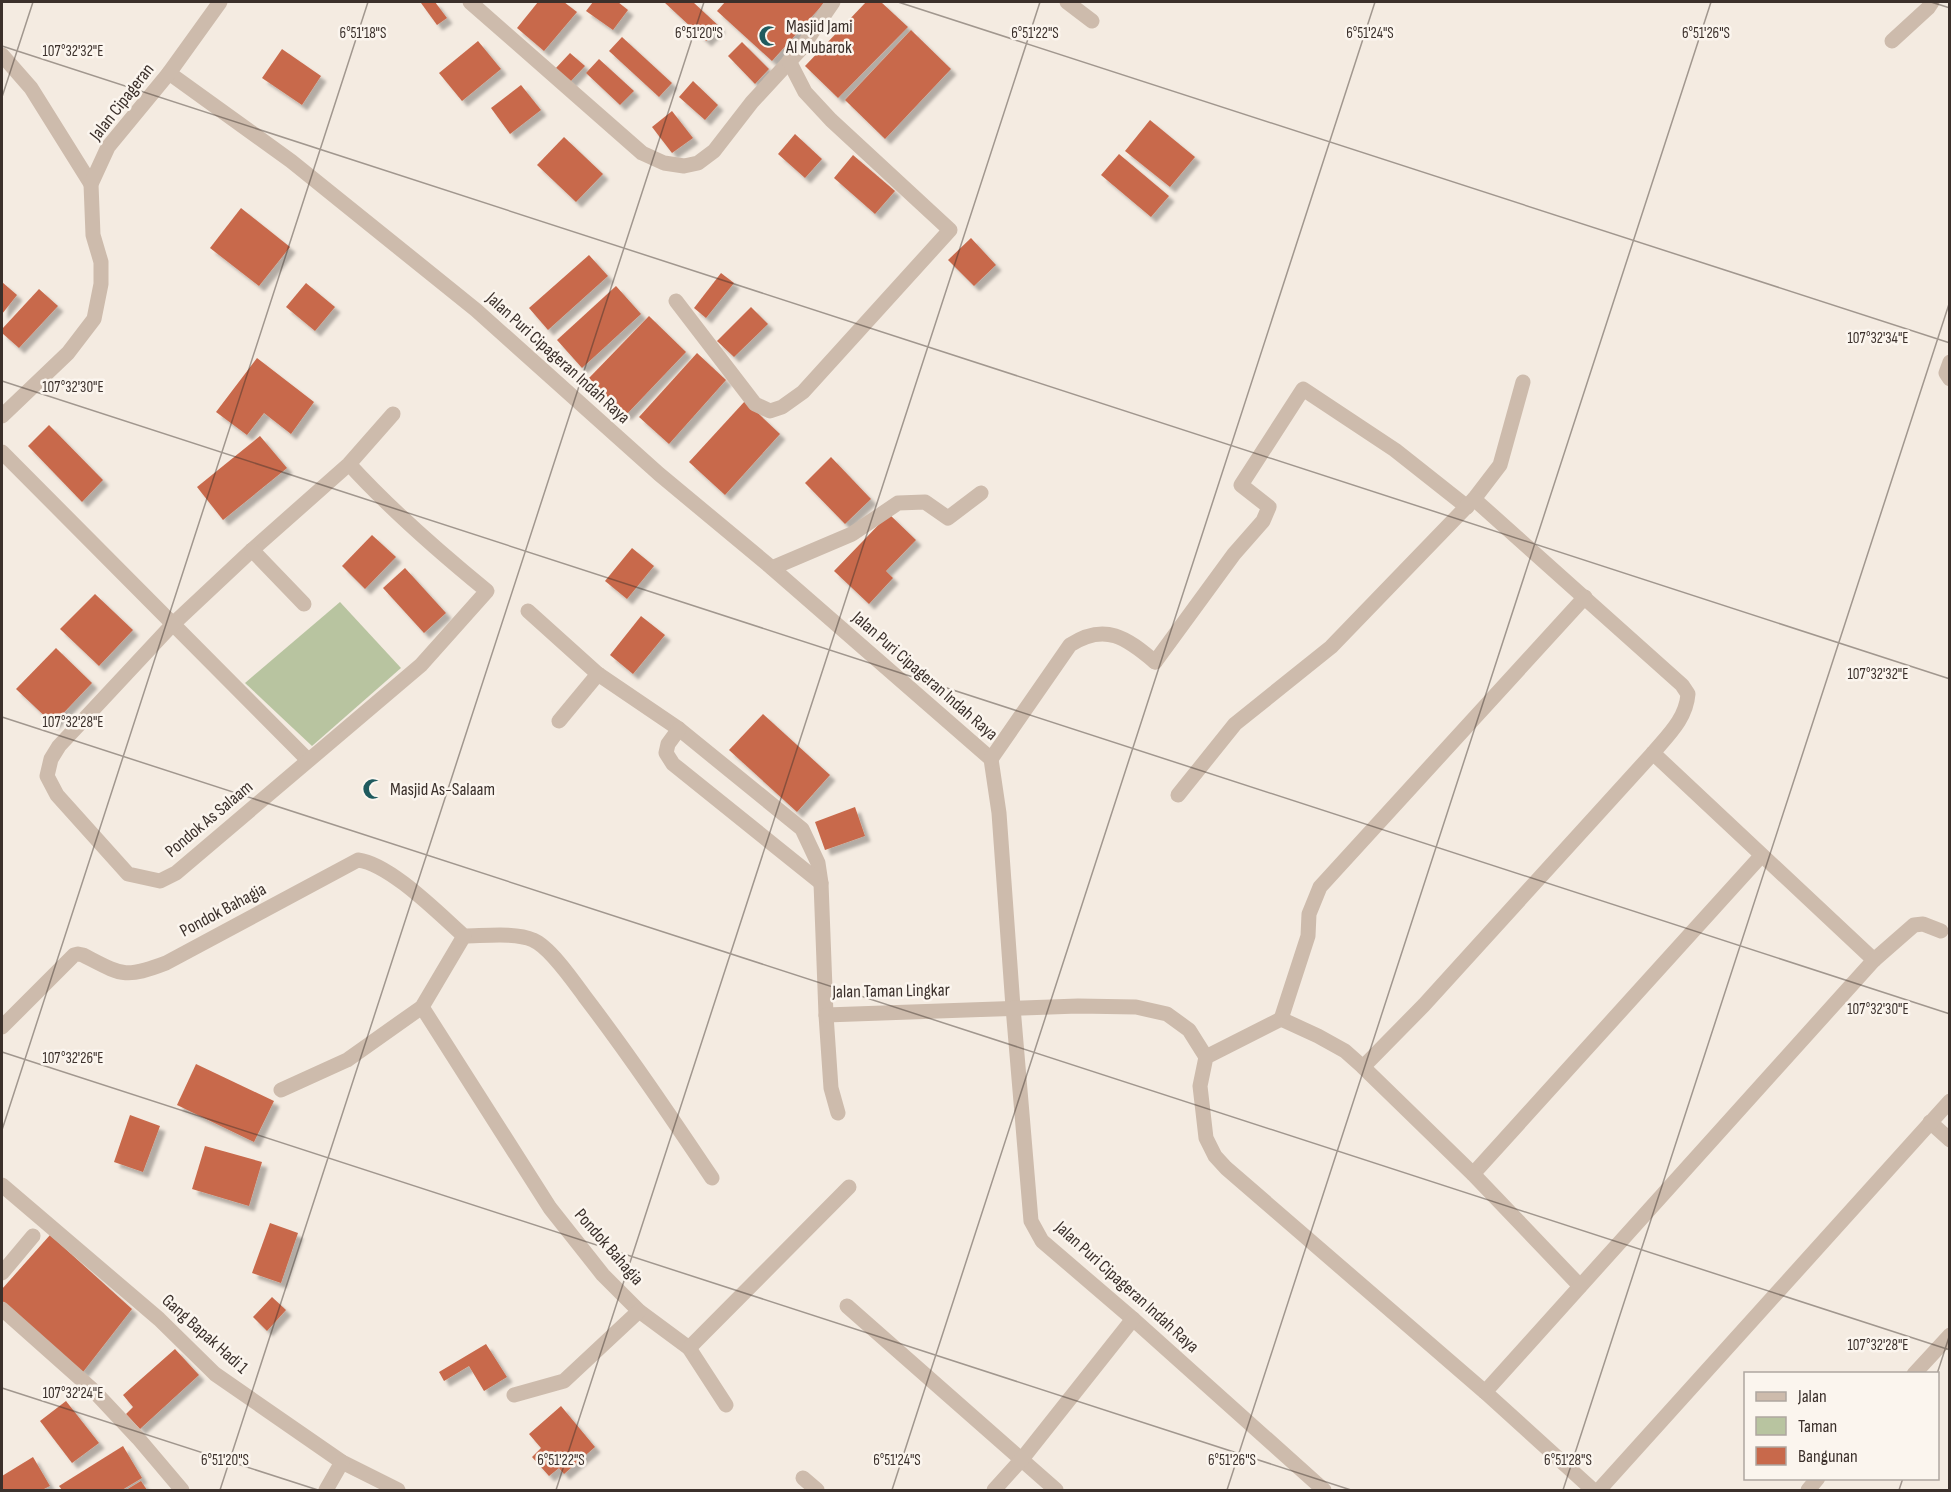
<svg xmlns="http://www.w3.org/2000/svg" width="1951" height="1492" font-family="'Sofia Sans Condensed',sans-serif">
<defs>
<filter id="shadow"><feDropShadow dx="5.5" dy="5.5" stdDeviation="1.5" flood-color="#0004"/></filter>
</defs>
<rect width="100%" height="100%" fill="#f4ebe1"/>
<polygon fill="#b8c4a0" points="340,602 401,668 312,746 245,683"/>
<g fill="#c8694b" filter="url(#shadow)">
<polygon points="422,2 435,2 447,18 437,25 421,3"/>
<polygon points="538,2 564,2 577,12 544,51 517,28"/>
<polygon points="593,2 618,2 628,10 613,30 586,11"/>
<polygon points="664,2 693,2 720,27 706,41"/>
<polygon points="725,2 825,2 772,61 717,11"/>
<polygon points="866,2 881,2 908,27 838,98 805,66"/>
<polygon points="911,30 951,69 885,139 845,100"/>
<polygon points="622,37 672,83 659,97 609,51"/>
<polygon points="478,41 501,69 462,101 439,73"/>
<polygon points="742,42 769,69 755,84 728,56"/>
<polygon points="282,49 321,76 302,105 262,78"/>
<polygon points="570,53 585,66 570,82 555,69"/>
<polygon points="599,59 634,91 620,105 586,73"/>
<polygon points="693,81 718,105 705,120 679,97"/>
<polygon points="521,85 541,110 510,134 491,108"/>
<polygon points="672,111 693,138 672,153 652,127"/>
<polygon points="1150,120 1195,157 1170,187 1125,151"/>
<polygon points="795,134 822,159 805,178 778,154"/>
<polygon points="564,137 603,174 576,202 537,165"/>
<polygon points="1119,154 1169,196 1151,217 1101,175"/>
<polygon points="853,155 895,191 875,214 834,178"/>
<polygon points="241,208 290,247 259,286 210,248"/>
<polygon points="971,238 996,265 974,286 948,260"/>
<polygon points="589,255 608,276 548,330 529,308"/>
<polygon points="721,273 734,283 706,318 694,308"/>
<polygon points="2,282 17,295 2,314"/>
<polygon points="306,283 335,307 315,331 286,307"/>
<polygon points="616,286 641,314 582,368 557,340"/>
<polygon points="39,289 58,306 19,348 2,333 2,329"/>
<polygon points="751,307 768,324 734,357 717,341"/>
<polygon points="649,316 686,352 626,415 589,378"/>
<polygon points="697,353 726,380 669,444 639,417"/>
<polygon points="257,358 314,402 291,434 264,413 247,435 216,412"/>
<polygon points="745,401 780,434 725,495 689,462"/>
<polygon points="49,425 103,480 82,502 28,446"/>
<polygon points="260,436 287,468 223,520 197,487"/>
<polygon points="831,457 871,499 845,524 805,483"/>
<polygon points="889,514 916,540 886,571 893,578 869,604 834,571"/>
<polygon points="372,535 396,557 365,589 342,566"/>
<polygon points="632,548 654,566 627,599 605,581"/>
<polygon points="405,568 446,613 424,633 383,588"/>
<polygon points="95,594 133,630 99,666 60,629"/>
<polygon points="641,616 665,635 633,674 610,655"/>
<polygon points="56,648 92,683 53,724 16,689"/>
<polygon points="763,714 830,775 797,812 729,750"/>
<polygon points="855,807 865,836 825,850 815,822"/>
<polygon points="196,1064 274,1101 254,1142 177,1105"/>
<polygon points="130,1115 160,1126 143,1172 114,1162"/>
<polygon points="205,1146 262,1162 249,1206 192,1189"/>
<polygon points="270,1223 298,1233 281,1283 252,1273"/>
<polygon points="50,1235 132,1309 83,1372 2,1303 2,1289"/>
<polygon points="272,1297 286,1310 267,1331 253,1317"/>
<polygon points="486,1344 507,1377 484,1391 469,1366 444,1381 439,1372"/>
<polygon points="175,1349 199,1375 140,1429 126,1414 133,1407 123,1395"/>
<polygon points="66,1401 99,1443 72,1463 40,1421"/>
<polygon points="561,1406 595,1447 564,1474 559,1468 549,1476 532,1457 541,1448 529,1434"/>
<polygon points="123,1446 142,1478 122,1490 62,1490 59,1486"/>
<polygon points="33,1457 50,1486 42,1490 2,1490 2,1476"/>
<polygon points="141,1481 147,1490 126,1490"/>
</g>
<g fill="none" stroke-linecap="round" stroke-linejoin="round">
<g stroke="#cdbbac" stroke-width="15">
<polyline points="470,2 642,153 664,163 684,166 698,163 714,151 752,102 800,50 833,2"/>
<polyline points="1067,2 1092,21"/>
<polyline points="1892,41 1928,8 1932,2"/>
<polyline points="2,55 31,88 91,184"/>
<polyline points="169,73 291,161 476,310 659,474 772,568 991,759 999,813 1013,1007 1031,1221 1042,1241 1133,1319 1324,1490"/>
<polyline points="676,301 755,404 770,411 782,407 803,392 950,230 831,120 805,92 789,61"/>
<polyline points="1950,362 1946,373 1950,379"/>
<polyline points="2,452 308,760"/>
<path d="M349,464C391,510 438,551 487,591L421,665L176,873L160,881L128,874L57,795L47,776L51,759L59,746L172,625L252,550L349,464L393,414"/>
<polyline points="1474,499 1500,465 1523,382"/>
<polyline points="252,550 304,604"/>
<polyline points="772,568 852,534 898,503 925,502 948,518 981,493"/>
<polyline points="528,611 598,674 679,729 802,829 818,863 821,883 826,1015 831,1088 838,1113"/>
<polyline points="1155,662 1234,554 1263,521 1269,507 1241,485 1303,389 1395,450 1467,507"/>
<polyline points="559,721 598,674"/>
<polyline points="679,729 668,744 666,753 673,764 821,883"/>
<polyline points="1653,753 1874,960"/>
<path d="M991,759L1070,645C1105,622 1127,638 1155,662"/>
<path d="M1178,795L1235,724L1331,647L1474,499L1682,685L1688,694C1686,719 1668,735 1653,753L1424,1005L1363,1067"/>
<polyline points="422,1007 550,1208 603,1275 639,1311 689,1348 726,1405"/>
<polyline points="826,1015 1078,1006 1136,1007 1167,1014 1189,1030 1206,1057"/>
<polyline points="1281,1019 1308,936 1309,914 1320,887 1585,597"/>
<path d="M2,1027L74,955L78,954L83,955C122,975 124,979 166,963L358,860C390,864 438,913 464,936C483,936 516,932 533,940C550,947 574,982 585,997C630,1056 671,1117 712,1178"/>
<polyline points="281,1090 347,1060 422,1007 464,936"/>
<polyline points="1930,1122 1950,1140"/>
<polyline points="1473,1174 1761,856"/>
<polyline points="2,1185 159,1319 215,1374 342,1462 398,1490"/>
<polyline points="2,1273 33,1236"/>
<polyline points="1580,1286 1473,1174 1363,1067 1345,1051 1318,1036 1281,1019 1206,1057 1200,1086 1206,1138 1215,1156 1226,1168 1485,1392 1593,1490"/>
<polyline points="847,1306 1056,1490"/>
<polyline points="2,1309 93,1390 138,1438 182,1490"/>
<polyline points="689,1348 849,1187"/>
<polyline points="1914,1374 1950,1335"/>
<polyline points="1485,1392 1874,960 1914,925 1923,924 1941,931"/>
<polyline points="514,1395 564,1381 639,1311"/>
<polyline points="803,1478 817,1490"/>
<polyline points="326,1490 342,1462"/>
<polyline points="994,1490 1022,1459 1133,1319"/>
<polyline points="1599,1490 1950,1101"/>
<polyline points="1808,1490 1818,1478"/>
</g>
<polyline stroke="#cdbbac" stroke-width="15" points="2,416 68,353 94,319 101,284 101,262 93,235 91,184 108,147 169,73 220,2"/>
</g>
<path fill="none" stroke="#3b302b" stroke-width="1.5" stroke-opacity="0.45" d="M898,2L1950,343M1931,2L1950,8M2,46L1950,679M2,97L33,2M2,381L1950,1014M2,717L1950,1350M2,1052L1351,1490M2,1130L368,2M1937,1374L1950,1334M2,1388L318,1490M220,1490L704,2M556,1490L1040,2M892,1490L1375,2M1227,1490L1711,2M1563,1490L1950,301M1899,1490L1903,1478"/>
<defs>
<g id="mosque-bare" transform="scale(1.62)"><path d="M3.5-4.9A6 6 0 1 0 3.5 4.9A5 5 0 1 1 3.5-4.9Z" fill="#1f5a5e" stroke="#fbf5ee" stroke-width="2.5" paint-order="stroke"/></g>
</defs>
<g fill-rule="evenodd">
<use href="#mosque-bare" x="769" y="36"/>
<use href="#mosque-bare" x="373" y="789"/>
</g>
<g text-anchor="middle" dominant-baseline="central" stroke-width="5" stroke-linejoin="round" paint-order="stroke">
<g font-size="18" fill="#3b302b" stroke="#fbf5ee" text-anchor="start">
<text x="786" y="26">Masjid Jami<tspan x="786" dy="21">Al Mubarok</tspan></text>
<text x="390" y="789">Masjid As-Salaam</text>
</g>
<g font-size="18" fill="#3b302b" stroke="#fbf5ee">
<text transform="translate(122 102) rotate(-52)">Jalan Cipageran</text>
<text transform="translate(558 358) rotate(42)">Jalan Puri Cipageran Indah Raya</text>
<text transform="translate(925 676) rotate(41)">Jalan Puri Cipageran Indah Raya</text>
<text transform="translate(209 819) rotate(-40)">Pondok As Salaam</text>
<text transform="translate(223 910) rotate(-28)">Pondok Bahagia</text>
<text transform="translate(891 991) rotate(-1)">Jalan Taman Lingkar</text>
<text transform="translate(609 1247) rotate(49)">Pondok Bahagia</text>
<text transform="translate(1127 1287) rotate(42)">Jalan Puri Cipageran Indah Raya</text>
<text transform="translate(205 1334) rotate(42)">Gang Bapak Hadi 1</text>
</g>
</g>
<g font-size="15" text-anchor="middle" fill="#3b302b" stroke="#fbf5ee" stroke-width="5" stroke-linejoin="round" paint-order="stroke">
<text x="363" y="38">6°51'18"S</text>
<text x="699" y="38">6°51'20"S</text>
<text x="1035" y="38">6°51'22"S</text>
<text x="1370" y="38">6°51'24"S</text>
<text x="1706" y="38">6°51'26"S</text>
<text x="73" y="56">107°32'32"E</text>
<text x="1878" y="343">107°32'34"E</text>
<text x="73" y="392">107°32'30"E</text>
<text x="1878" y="679">107°32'32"E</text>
<text x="73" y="727">107°32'28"E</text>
<text x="1878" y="1014">107°32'30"E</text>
<text x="73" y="1063">107°32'26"E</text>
<text x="1878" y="1350">107°32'28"E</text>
<text x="73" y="1398">107°32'24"E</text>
<text x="225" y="1465">6°51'20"S</text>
<text x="561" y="1465">6°51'22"S</text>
<text x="897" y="1465">6°51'24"S</text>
<text x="1232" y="1465">6°51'26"S</text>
<text x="1568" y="1465">6°51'28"S</text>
</g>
<rect width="1951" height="1492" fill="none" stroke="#3b302b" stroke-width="6"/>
<rect x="1744" y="1372" width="195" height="108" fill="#fbf5ee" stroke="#aea6a0" stroke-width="1.5"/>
<rect x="1756" y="1392" width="30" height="9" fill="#cdbbac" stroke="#aea6a0" stroke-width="1.5"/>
<text x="1798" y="1402" font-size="18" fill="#3b302b">Jalan</text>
<rect x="1756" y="1417" width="30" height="18" fill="#b8c4a0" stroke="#aea6a0" stroke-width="1.5"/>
<text x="1798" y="1432" font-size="18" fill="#3b302b">Taman</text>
<rect x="1756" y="1447" width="30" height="18" fill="#c8694b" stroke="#aea6a0" stroke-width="1.5"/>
<text x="1798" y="1462" font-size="18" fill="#3b302b">Bangunan</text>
</svg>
